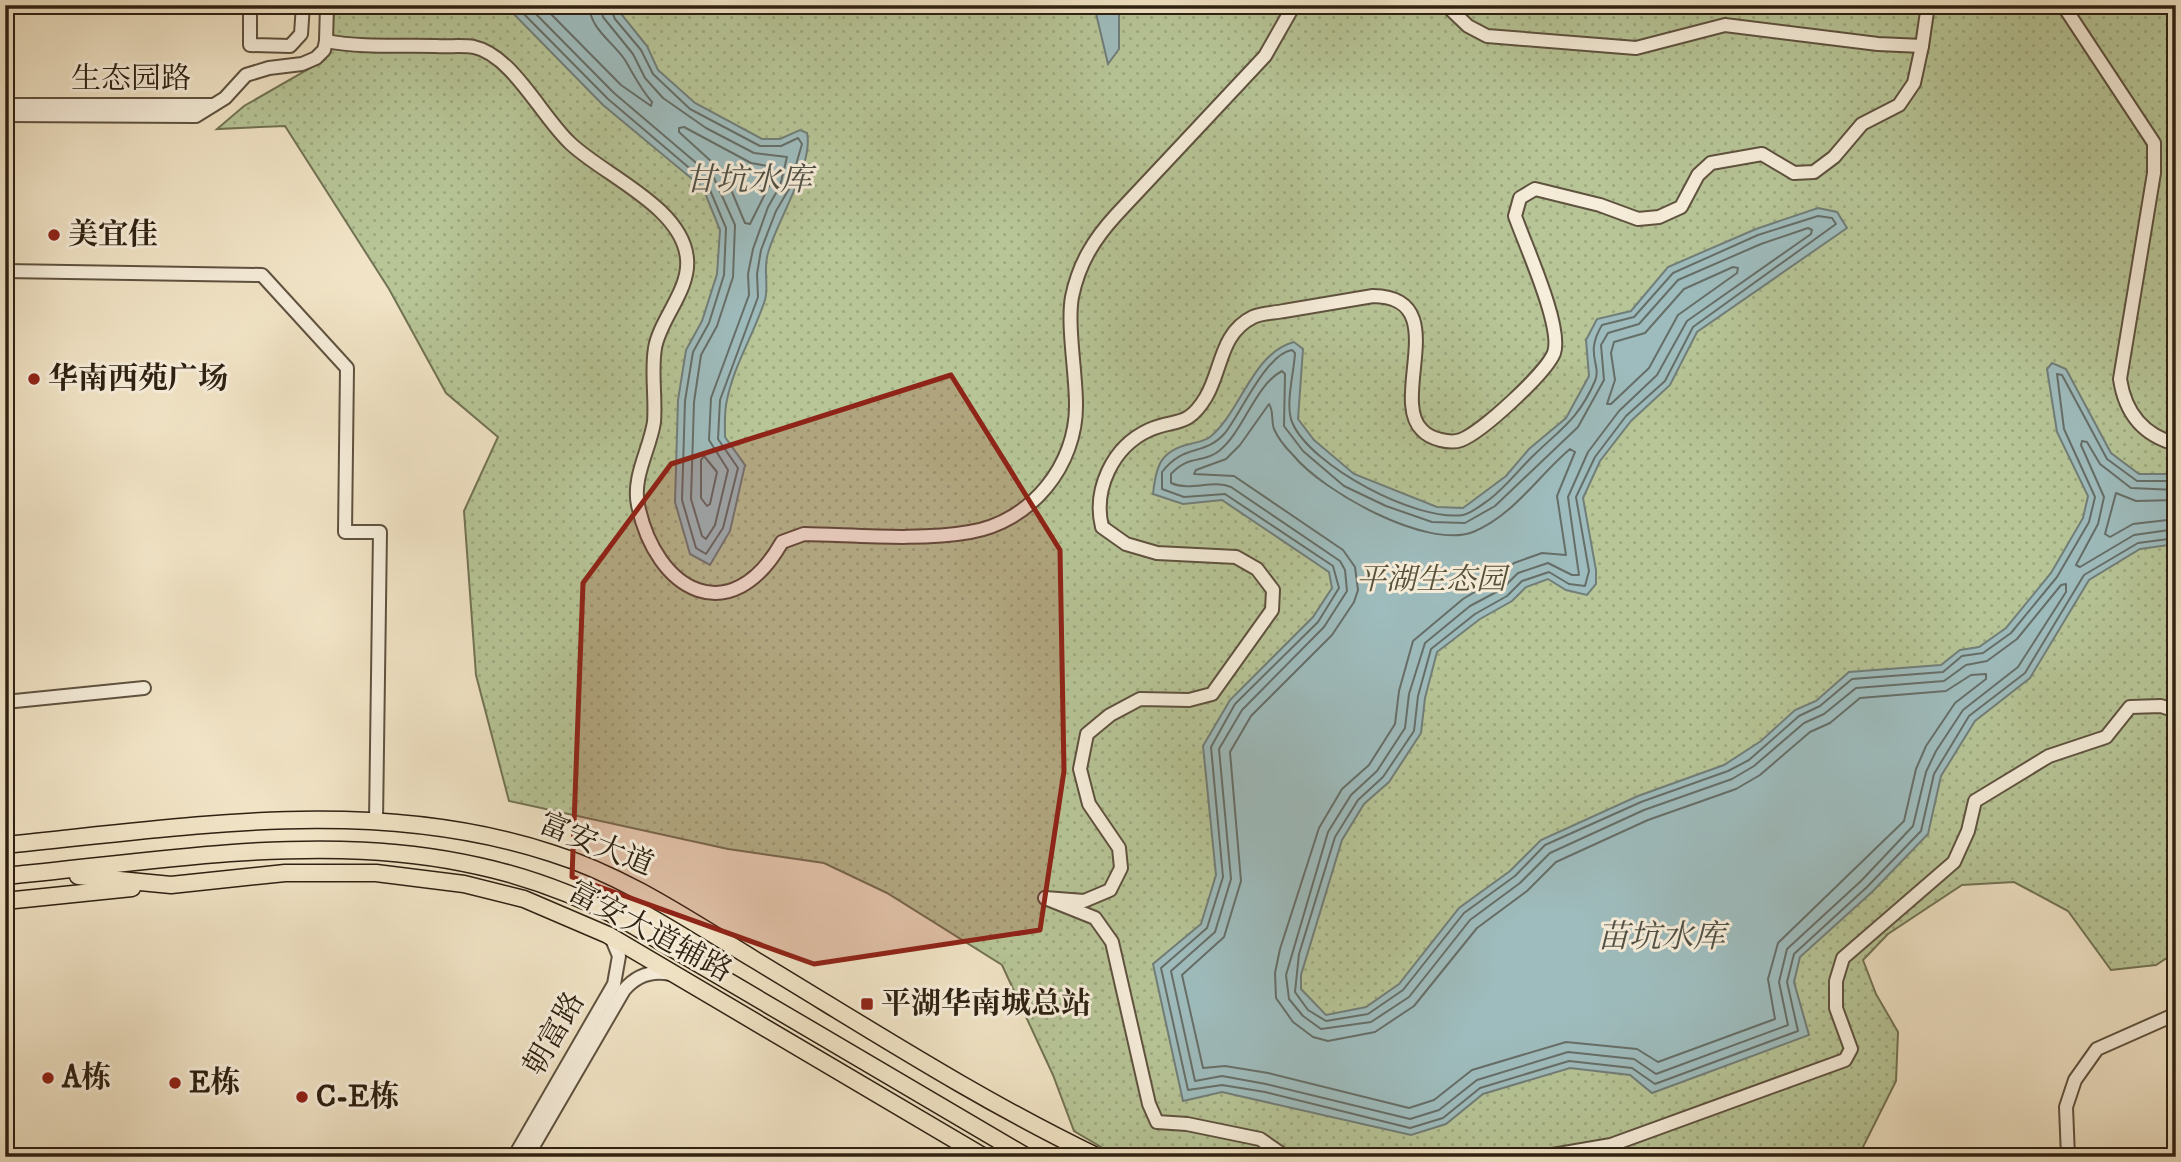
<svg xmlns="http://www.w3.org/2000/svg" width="2181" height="1162" font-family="'IM FELL DW Pica','Noto Serif SC',serif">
<defs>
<pattern id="park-dots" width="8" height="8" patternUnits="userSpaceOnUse" patternTransform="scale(1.75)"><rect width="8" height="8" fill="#b7c597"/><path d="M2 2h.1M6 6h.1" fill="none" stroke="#9ea981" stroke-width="1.8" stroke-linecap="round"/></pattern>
</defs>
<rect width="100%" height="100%" fill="#f1e4c6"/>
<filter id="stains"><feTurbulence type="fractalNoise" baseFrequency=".00286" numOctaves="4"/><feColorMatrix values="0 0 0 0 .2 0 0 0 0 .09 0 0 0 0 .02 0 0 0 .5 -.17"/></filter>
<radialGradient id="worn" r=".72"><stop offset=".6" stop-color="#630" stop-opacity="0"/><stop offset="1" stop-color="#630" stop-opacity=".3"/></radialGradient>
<polygon fill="url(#park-dots)" stroke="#727354" stroke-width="2" points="336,5 2176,5 2176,952 2156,965 2111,970 2068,911 2014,882 1962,885 1888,934 1863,960 1876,994 1898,1032 1896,1081 1858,1157 1118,1157 1074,1131 1053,1075 1002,965 887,893 824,863 728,849 509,801 476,675 464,511 498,437 446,393 389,289 285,126 217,129 244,106 324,60"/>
<g fill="#9ebcbd" stroke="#717e79" stroke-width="2">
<path d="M505,5H614L647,46L658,70L695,103L762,139H780L800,130L807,133C814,164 777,220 768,253C763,268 769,286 765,300C754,334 734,365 727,400C724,412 725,425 725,437L745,465L730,531L710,565L690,554L675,502L678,400L686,350L702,321L717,274L720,230L703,188L603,105Z"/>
<polygon points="1094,5 1119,5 1119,49 1108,64"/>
<path d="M1818,208L1837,212L1847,228L1697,332L1670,385L1631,421L1600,461L1583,498L1596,570V584L1587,595L1566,590L1548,579L1526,587L1512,601L1480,619L1437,652L1425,698L1421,733L1389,782L1364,804L1342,840L1301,975V989L1326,1015L1366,1007L1399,984L1459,908L1510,871L1541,840L1638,796L1724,765L1761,741L1795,710L1816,701L1849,672L1941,665L1960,650L1979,647L2006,628L2051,573L2083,518L2088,496L2057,432L2047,369L2052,363L2066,369L2111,453L2139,474H2176V544L2140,549L2089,580L2030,678L1975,721L1941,776L1928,834L1872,892L1800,957L1794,982L1809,1035L1652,1093L1630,1075L1570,1068L1483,1094L1446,1124L1411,1135L1222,1092L1183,1101L1153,964L1201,924L1216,875L1203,746L1230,700L1313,617L1332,588L1329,572L1222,500L1183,504L1153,494C1156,466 1160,451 1190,444C1197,442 1205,441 1210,437C1241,412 1252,353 1294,342L1303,349L1298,419L1314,440L1354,474L1437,507L1463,508L1506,476L1529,449L1566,418L1589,376L1586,340L1597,319L1631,311L1668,267L1756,229Z"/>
</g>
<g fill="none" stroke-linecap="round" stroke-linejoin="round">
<g stroke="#666e68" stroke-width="2">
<polyline points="515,5 608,99 707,183 726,228 724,275 709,323 693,352 685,401 682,500 696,548 706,554 723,528 738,468 718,439 720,400 758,297 757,274 761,250 776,211 789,189 802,144 798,138 781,146 760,146 690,109 653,74 641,50 615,19 609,5"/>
<polyline points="527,5 614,93 714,178 735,225 733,277 717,326 701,355 694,402 691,499 702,536 706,539 715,525 728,470 709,440 711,398 749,295 748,274 753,249 768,207 780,186 787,157 754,153 706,128 663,98 645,78 633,54 603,17 600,5"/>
<path d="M542,5L621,85L651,106L652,102C640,88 634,75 625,60C613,42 590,29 589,5"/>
<polygon points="684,127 751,163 773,167 771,182 750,224 745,223 724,173 679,132 679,128"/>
<path d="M1808,228L1812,230L1811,234L1687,321L1657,375L1619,411L1588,452L1568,497L1579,575H1572L1548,563L1518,573L1502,589L1470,606L1425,643L1409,694L1405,728L1377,771L1351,795L1328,832L1286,975L1289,999L1303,1016L1321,1029L1371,1022L1409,997L1470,920L1520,883L1550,853L1644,810L1732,779L1754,766L1804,723L1824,714L1856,688L1944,681L1966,665L1987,661L2017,639L2061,585L2066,584V592L2018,667L1963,710L1936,751L1926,772L1913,826L1861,881L1787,949L1779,982L1788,1025L1656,1074L1634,1059L1568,1052L1477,1080L1439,1110L1410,1119L1266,1084L1222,1076L1195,1081L1171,971L1215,932L1231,879L1219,749L1242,710L1324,627L1347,591L1345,570L1340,561L1231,487C1212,479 1191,492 1171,483V474C1189,454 1203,464 1219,451C1244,431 1255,385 1282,371L1285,374L1284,426L1303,451L1344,486L1386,506L1432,522L1465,523L1495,506L1578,427L1604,380L1601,345L1608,333L1639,324L1678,280L1761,244Z"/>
<polygon points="1733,267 1738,268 1737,273 1678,315 1649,368 1611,404 1607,404 1615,380 1611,353 1614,342 1645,333 1684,289"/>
<path d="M1269,404C1274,411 1271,421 1274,429C1278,438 1286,448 1293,455C1322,491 1427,550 1473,532C1513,516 1538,476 1570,449L1575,452L1557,496L1566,555L1542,553L1514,563L1495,580L1463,599L1413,641L1399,691L1395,724L1369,765L1342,789L1319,828L1280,949L1275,973L1276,998L1293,1022L1313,1037L1328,1041L1375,1032L1414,1006L1477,928L1527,891L1556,862L1648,820L1736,789L1760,775L1810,732L1830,723L1860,698L1946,691L1971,675L1986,674V679L1955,703L1926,746L1916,769L1904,821L1778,943L1768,979L1775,1019L1658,1062L1637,1049L1566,1042L1472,1070L1434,1100L1409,1108L1268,1073L1225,1066L1203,1068L1182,975L1224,937L1241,881L1230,752L1251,716L1332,635L1354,602L1358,590L1355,567L1343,550L1234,476L1194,474L1196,470L1226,459L1240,445Z"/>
<polygon points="704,456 717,472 710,504 707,506 701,498 701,460"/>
<path d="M2176,481H2137L2107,459L2062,375L2057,374L2064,429L2095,497L2089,522L2057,577L2011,633L1983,653L1962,656L1943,672L1852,679L1820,706L1799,716L1749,760L1728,771L1641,802L1545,845L1515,876L1464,913L1403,990L1368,1014L1326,1021L1308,1010L1295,992L1299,954L1335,837L1358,800L1383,777L1414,731L1418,696L1431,649L1475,614L1507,596L1522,581L1549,572L1569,584L1585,586L1589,571L1576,497L1595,457L1626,416L1665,381L1693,327L1836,224L1832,218L1818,216L1758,235L1673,273L1634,317L1602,325C1584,355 1602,364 1595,381C1579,418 1562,428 1535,454C1520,468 1508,485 1490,499C1483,504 1472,513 1463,515C1417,522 1310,466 1292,422C1285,404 1294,373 1295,353L1292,350C1266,354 1241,413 1225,433C1204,457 1184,443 1162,472V489L1184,497L1225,494L1333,566L1339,588L1318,622L1235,704L1211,747L1223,877L1207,928L1161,968L1188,1090L1222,1085L1265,1092L1410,1128L1443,1118L1480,1088L1569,1061L1632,1068L1655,1084L1798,1031L1787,982L1794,954L1867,887L1921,831L1934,774L1969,716L2025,673L2084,575L2138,543L2176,538"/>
<polyline points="2176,490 2131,488 2100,464 2087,442 2082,441 2081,445 2104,497 2098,524 2076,565 2080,567 2134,535 2176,529"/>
<polyline points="2176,500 2136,501 2116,493 2105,534 2110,537 2133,524 2176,519"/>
</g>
<g stroke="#5f523f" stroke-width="16">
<g id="minor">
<polyline points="250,5 250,45 290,46 301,34 303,5"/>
<polyline points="1446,5 1468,26 1487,36 1636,48 1725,25 1878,44 1922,46 1928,5"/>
<path d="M2063,5L2154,143V173L2120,379C2125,412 2142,435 2176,444"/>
<path d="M326,41C362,48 400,45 436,46C448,47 462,45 474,47C512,55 542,117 570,143C603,175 683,207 687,259C690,290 660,319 655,348C651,372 656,398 654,422C650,449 632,477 638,505C656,592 731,632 782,542L804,534C856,535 919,541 970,532C1031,522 1077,465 1076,404C1076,373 1067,325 1072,297C1079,263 1094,239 1117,214L1265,56L1294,5"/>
<polyline points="5,105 213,105"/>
<polyline points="5,115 196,116 225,98 246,75 269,68 302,64 316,58 324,50 326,41 327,5"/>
<polyline points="5,271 262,275 347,368 345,532 380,532 376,821"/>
<polyline points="5,702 144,688"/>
<polyline points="514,1157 614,984 619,956 611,937"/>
<path d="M527,1157L624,990C636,976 651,970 670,974"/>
<path d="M1286,1157L1260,1139L1187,1124L1157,1122L1149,1104L1112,942L1095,918L1045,898L1084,901L1110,890L1121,868L1119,848L1089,804L1080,769L1087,734L1110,715L1140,699L1189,700L1212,694L1272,610L1273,590L1257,569L1236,557L1157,553L1126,544L1102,527C1093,490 1112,447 1149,430C1175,418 1187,429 1206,397C1222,370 1220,333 1253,317C1261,313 1274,313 1284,311C1314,306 1343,301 1373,296C1454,297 1389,398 1422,430C1430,439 1450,444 1461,440C1482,432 1546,373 1554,353C1563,327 1525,245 1515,216L1520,198L1535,189L1600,205L1638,219L1659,217L1681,207L1698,175L1711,163L1762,154L1794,173L1814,172L1834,157L1862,124L1899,105L1914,83L1922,46"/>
<polyline points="1541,1157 1611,1145 1845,1060 1851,1049 1836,1008 1836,981 1843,958 1954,862 1968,831 1975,801 2049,756 2106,737 2130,707 2161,706 2176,711"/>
<polyline points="2068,1157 2066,1107 2075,1080 2097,1049 2176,1014"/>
</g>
</g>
<g stroke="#2e2112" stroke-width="19">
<g id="major">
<path d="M5,845C187,827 373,795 551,853C625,876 689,920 755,960C868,1028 979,1100 1098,1157"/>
<path d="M5,876C223,855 421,812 624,920L1027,1157"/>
<polyline points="78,876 171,885 285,873 376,873 464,884 524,899 608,935 984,1157"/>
<polyline points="5,901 132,888"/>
</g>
</g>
<use href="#minor" stroke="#f6edda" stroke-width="12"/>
<use href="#major" stroke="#f1e4c6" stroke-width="16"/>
</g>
<path fill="#8f2418" fill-opacity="0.2" stroke="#8f2418" stroke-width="5" stroke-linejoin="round" d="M951,375L1060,550L1064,771L1040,930L814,964L572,877L583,583L671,464Z"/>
<g fill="#8f2418" stroke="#f6edda" stroke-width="2.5">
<circle cx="54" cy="235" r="7"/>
<circle cx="34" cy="379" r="7"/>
<rect x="860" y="997" width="14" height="14" rx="3.5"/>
<circle cx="48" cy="1078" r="7"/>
<circle cx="175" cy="1083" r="7"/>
<circle cx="302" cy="1097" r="7"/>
</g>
<g text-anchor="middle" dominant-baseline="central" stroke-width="6" stroke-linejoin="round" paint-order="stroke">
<g font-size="30" fill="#2e2112" stroke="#f6edda">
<text x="131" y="79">生态园路</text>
<text transform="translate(596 845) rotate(22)">富安大道</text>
<text transform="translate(650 932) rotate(28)">富安大道辅路</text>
<text transform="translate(555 1034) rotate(-60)">朝富路</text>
</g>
<g font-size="30" font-weight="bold" fill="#2e2112" stroke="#f6edda" text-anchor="start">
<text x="68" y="235">美宜佳</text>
<text x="48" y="379">华南西苑广场</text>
<text x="881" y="1004">平湖华南城总站</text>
<text x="62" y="1078">A栋</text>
<text x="189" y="1083">E栋</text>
<text x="316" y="1097">C-E栋</text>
</g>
<g font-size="30" font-style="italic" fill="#57523a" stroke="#f6edda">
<text x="1431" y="580">平湖生态园</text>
</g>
<g font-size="32" font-style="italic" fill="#505045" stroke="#f6edda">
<text x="748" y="181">甘坑水库</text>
<text x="1661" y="938">苗坑水库</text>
</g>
</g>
<rect width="2181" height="1162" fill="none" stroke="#f1e4c6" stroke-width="28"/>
<rect x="7" y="7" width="2167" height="1148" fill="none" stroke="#2e2112" stroke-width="3.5"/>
<rect x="14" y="14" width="2153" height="1134" fill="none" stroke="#2e2112" stroke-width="2"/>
<rect width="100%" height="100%" filter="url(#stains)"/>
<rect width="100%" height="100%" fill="url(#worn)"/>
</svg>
